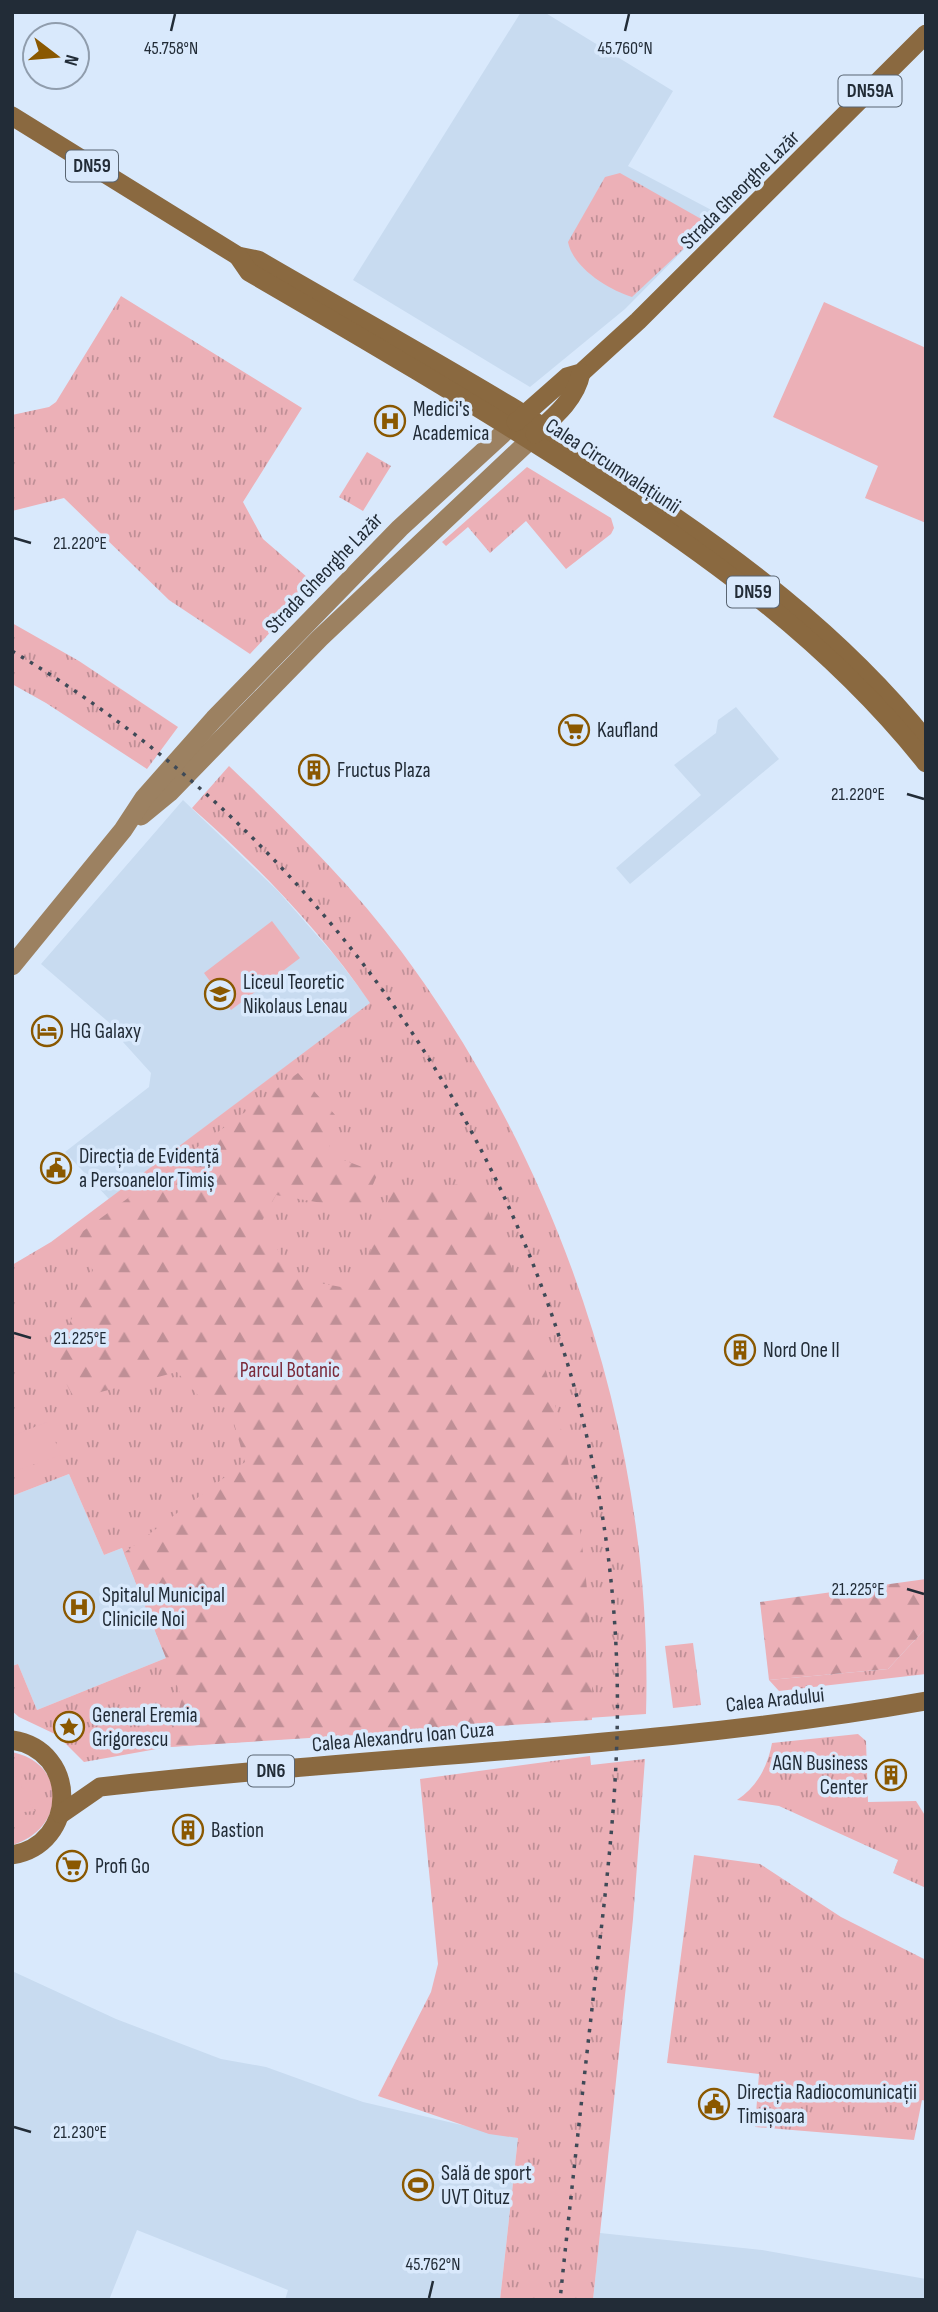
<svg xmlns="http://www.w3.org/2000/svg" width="938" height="2312" font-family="'Sofia Sans Condensed',sans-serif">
<defs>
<pattern id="grass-tufts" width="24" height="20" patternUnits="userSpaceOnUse" patternTransform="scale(1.75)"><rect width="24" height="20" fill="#ecb0b7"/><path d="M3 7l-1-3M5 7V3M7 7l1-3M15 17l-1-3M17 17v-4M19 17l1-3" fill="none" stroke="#bf8f96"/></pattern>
<pattern id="forest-firs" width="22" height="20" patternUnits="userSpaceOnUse" patternTransform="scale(1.75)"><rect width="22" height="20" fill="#ecb0b7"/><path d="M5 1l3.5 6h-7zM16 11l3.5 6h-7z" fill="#bf8f96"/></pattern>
</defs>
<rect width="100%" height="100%" fill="#d9e9fc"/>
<g fill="#c8dbf0">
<polygon points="521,12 544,12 673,91 628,166 719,214 625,309 530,387 353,280"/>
<polygon points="736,707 779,759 630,884 616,868 701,795 674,765 716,733 718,720"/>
<polygon points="183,800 278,891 335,956 371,1003 109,1199 65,1152 149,1087 151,1073 123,1042 127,1038 41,964"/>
<polygon points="69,1474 104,1555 122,1548 166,1658 37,1710 18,1664 12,1666 12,1496"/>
<polygon points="12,1971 116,2019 221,2059 266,2067 363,2102 518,2138 500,2300 285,2300 288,2290 137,2230 109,2300 12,2300"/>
<polygon points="600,2233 762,2250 926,2279 926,2300 593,2300"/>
</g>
<g fill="url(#grass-tufts)">
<path d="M620,173L710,224L632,297C609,290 573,268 568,242L605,177Z"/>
<polygon points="121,296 302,408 243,502 263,539 315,584 250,654 169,600 64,498 12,511 12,415 49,407 56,402"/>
<polygon points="367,452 391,466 363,511 339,497"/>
<polygon points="527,467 611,518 614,528 611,534 566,569 526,521 490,553 468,527 446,546 442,542"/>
<polygon points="12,623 79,661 178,727 147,769 46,703 12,684"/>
<path d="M229,766C290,824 350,883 401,951C562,1168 654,1444 646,1714L168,1747L84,1762L57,1735L19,1717L12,1711V1666L18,1664L37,1710L166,1658L122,1548L104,1555L69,1474L12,1496V1265L51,1242L370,1003C321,931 258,866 192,808Z"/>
<polygon points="926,1628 926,1674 779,1691 769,1680 888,1669"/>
<polygon points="693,1643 701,1705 673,1708 665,1646"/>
<path d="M858,1734L866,1741L868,1802L916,1801L926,1817V1888L893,1873L898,1860L779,1806L737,1800C757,1787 768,1766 772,1743Z"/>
<path d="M12,1752C69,1764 65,1830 12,1845Z"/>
<polygon points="590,1756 591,1765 645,1759 633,1919 593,2300 500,2300 518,2138 489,2134 378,2096 431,1992 438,1964 420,1779"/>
<polygon points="694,1855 760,1864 841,1917 926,1960 926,2101 922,2100 914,2140 755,2127 759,2074 667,2063"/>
</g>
<g fill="url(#forest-firs)">
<path d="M298,1073L336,1116L328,1154L378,1173L362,1210L276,1195L262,1221L293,1278L357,1290L392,1187L476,1184C555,1352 595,1534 592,1720L168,1747L182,1698L124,1553L245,1462L230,1409L205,1403L177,1372L74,1399L54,1359L93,1270L71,1240Z"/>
<polygon points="926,1579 926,1628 888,1669 769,1680 760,1602"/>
</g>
<g fill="#ecb0b7">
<polygon points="824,302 926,348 926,523 865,498 878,466 773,417"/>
<polygon points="272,921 300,958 231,1010 204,973"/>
<polygon points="47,1422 61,1455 12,1472 12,1436"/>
<polygon points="19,1774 22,1788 34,1789 28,1801 35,1811 24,1812 24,1824 16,1818 12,1822 12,1779"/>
</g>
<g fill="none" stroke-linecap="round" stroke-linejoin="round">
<g stroke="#9c8161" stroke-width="19">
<polyline points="141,816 169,793 320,638 530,440"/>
<polyline points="12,966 123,830 144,798 214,719 400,528 510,427"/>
</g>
<g stroke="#8a6940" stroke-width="19">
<path d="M12,116L238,256L258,260C342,309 427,356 510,406C548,429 583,456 620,480C733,554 841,634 926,740"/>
<path d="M238,256L249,272C361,337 472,402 580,472C708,555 830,642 926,763"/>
<polyline points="516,422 567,377 581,373 638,321 926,34"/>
<path d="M535,434C554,417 576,399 581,373"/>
<path d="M12,1740C79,1750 78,1844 12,1855"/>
<path d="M61,1814L100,1787C375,1755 653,1749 926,1701"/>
</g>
<path stroke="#3f4a57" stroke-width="3.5" stroke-dasharray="3.5 7" stroke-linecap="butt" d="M12,651C371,864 607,1256 617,1674C620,1777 607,1880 595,1982C583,2088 571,2194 560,2300"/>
</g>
<path fill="none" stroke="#222c37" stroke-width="2.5" d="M171,31L175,14M625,31L629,14M14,538L31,543M907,794L924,799M14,1333L31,1338M907,1589L924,1594M14,2127L31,2132M429,2298L433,2281"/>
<defs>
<g id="hospital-ring" transform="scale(1.575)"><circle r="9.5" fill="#d9e9fc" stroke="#8a5800" stroke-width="1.5"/><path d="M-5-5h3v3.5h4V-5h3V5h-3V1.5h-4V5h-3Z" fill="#8a5800"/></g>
<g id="supermarket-ring" transform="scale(1.575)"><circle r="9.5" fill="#d9e9fc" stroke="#8a5800" stroke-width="1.5"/><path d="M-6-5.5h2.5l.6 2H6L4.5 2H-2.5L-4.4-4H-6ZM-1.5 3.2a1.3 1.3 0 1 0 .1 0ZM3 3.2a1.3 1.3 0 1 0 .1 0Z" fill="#8a5800"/></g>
<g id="building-ring" transform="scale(1.575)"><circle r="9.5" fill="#d9e9fc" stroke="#8a5800" stroke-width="1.5"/><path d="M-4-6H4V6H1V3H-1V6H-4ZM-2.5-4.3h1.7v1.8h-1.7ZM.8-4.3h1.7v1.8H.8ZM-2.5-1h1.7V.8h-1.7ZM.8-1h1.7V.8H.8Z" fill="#8a5800"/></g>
<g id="school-ring" transform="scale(1.575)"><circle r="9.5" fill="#d9e9fc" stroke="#8a5800" stroke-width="1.5"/><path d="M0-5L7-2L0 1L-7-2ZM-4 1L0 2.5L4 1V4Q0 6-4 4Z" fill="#8a5800"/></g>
<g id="hotel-ring" transform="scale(1.575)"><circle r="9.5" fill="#d9e9fc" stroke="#8a5800" stroke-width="1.5"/><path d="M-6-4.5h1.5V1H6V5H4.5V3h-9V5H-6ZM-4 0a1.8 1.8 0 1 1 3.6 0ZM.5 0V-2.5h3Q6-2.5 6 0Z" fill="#8a5800"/></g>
<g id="civic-ring" transform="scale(1.575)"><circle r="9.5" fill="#d9e9fc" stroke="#8a5800" stroke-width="1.5"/><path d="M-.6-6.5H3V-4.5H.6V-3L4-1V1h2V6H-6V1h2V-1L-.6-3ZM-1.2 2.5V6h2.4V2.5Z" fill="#8a5800"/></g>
<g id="sight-ring" transform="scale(1.575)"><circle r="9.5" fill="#d9e9fc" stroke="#8a5800" stroke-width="1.5"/><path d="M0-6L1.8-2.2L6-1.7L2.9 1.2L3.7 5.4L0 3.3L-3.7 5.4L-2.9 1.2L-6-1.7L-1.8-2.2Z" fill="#8a5800"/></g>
<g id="stadium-ring" transform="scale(1.575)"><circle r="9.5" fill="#d9e9fc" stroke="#8a5800" stroke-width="1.5"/><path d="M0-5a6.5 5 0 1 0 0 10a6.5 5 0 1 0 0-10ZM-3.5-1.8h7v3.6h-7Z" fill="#8a5800"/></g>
</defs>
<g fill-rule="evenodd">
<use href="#hospital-ring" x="390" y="421"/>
<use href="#supermarket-ring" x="574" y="730"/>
<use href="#building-ring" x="314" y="770"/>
<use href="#school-ring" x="220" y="994"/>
<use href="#hotel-ring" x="47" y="1031"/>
<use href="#civic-ring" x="56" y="1168"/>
<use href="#building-ring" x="740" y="1350"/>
<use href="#hospital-ring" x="79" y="1607"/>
<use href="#sight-ring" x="69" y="1727"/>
<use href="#building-ring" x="891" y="1775"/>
<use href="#building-ring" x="188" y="1830"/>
<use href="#supermarket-ring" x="72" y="1866"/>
<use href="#civic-ring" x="714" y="2104"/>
<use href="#stadium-ring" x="418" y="2185"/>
</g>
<g text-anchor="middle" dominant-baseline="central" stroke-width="7" stroke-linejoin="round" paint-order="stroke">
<g fill="#d9e9fc" stroke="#596572" stroke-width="2">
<rect x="838.5" y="75.5" width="63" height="31" rx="5"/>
<rect x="66" y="150.5" width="52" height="31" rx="5"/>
<rect x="727" y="576.5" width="52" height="31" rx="5"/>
<rect x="248" y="1755.5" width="46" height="31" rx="5"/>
</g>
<g font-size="19" font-weight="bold" fill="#222c37">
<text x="870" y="91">DN59A</text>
<text x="92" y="166">DN59</text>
<text x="753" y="592">DN59</text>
<text x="271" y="1771">DN6</text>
</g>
<g font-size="21" fill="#222c37" stroke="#d9e9fc">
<text transform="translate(740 190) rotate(-45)">Strada Gheorghe Lazăr</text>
<text transform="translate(613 466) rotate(33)">Calea Circumvalațiunii</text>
<text transform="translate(324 573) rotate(-46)">Strada Gheorghe Lazăr</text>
<text transform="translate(775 1700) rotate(-6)">Calea Aradului</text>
<text transform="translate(403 1737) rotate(-5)">Calea Alexandru Ioan Cuza</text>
</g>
<g font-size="21" fill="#222c37" stroke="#d9e9fc" text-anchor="start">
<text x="413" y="409">Medici's<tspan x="413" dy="24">Academica</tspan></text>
<text x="597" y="730">Kaufland</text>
<text x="337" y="770">Fructus Plaza</text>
<text x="243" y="982">Liceul Teoretic<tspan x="243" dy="24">Nikolaus Lenau</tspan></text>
<text x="70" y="1031">HG Galaxy</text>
<text x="79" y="1156">Direcția de Evidență<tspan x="79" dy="24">a Persoanelor Timiș</tspan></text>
<text x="763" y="1350">Nord One II</text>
<text x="102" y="1595">Spitalul Municipal<tspan x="102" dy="24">Clinicile Noi</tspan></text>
<text x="92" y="1715">General Eremia<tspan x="92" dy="24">Grigorescu</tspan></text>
<text x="868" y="1763" text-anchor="end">AGN Business<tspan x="868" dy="24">Center</tspan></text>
<text x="211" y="1830">Bastion</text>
<text x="95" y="1866">Profi Go</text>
<text x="737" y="2092">Direcția Radiocomunicații<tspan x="737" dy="24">Timișoara</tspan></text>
<text x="441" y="2173">Sală de sport<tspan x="441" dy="24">UVT Oituz</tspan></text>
</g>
<g font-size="21" fill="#7b2a3a" stroke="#d9e9fc">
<text x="290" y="1370">Parcul Botanic</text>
</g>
</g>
<g font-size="18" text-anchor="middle" fill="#222c37" stroke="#d9e9fc" stroke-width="7" stroke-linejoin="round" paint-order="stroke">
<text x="171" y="54">45.758°N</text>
<text x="625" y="54">45.760°N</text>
<text x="80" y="549">21.220°E</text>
<text x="858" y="800">21.220°E</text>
<text x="80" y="1344">21.225°E</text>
<text x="858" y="1595">21.225°E</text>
<text x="80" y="2138">21.230°E</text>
<text x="433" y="2270">45.762°N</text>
</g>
<rect width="938" height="2312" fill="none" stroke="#222c37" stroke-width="28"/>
<g transform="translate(56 56) rotate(106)"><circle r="33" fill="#d9e9fc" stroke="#909dad" stroke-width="2"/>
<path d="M0-5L12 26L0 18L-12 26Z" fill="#8a5800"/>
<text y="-10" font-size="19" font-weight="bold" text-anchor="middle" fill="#222c37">N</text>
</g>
</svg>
